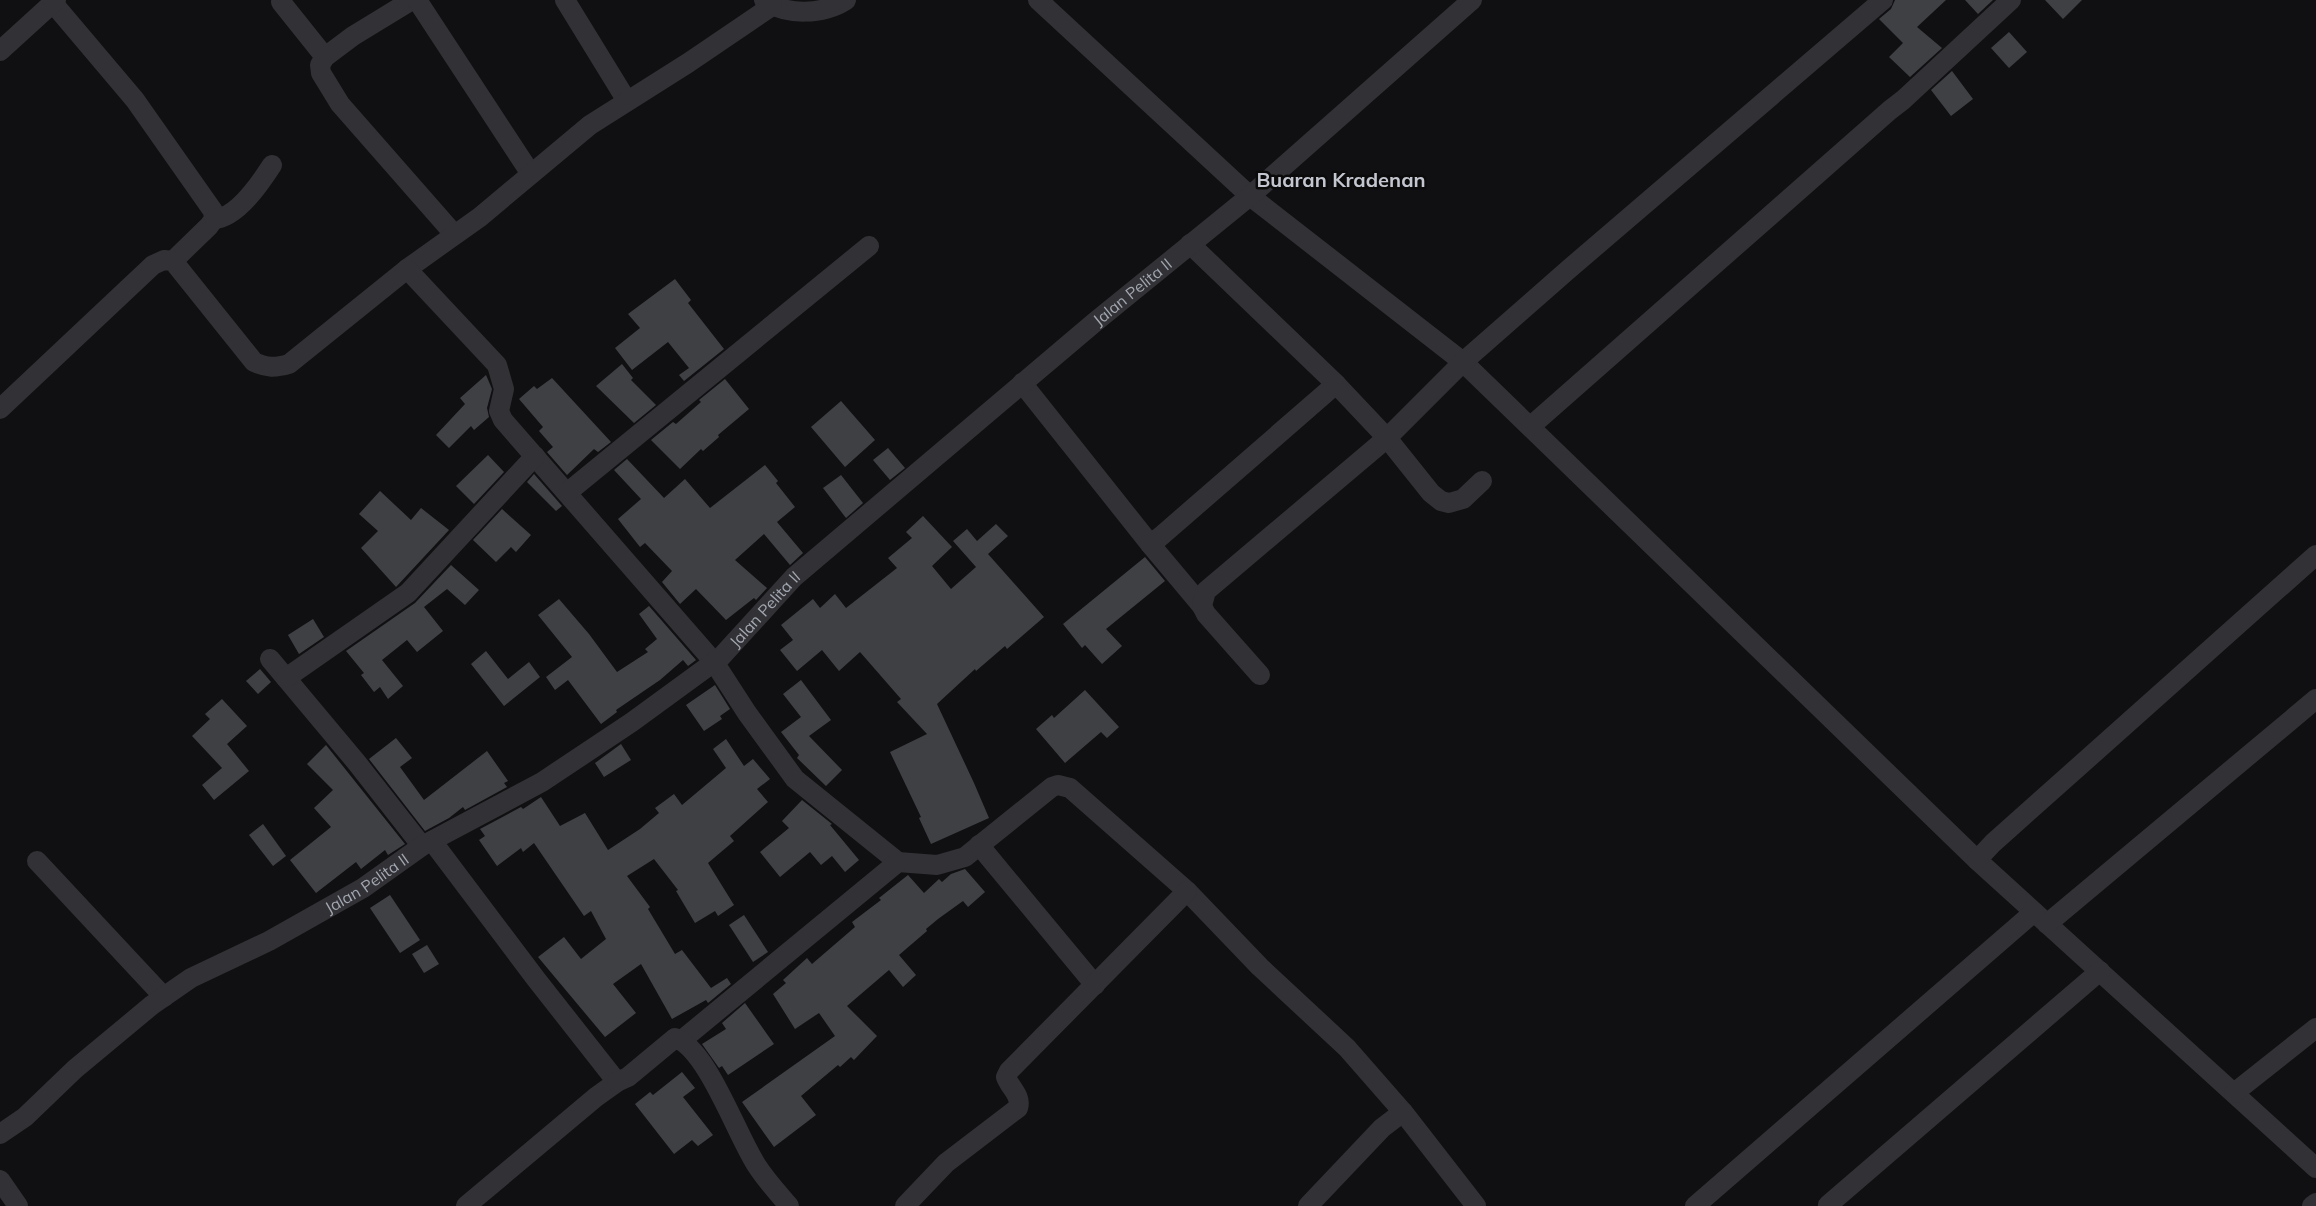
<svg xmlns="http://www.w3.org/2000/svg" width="2316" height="1206" font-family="Mulish,sans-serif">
<rect width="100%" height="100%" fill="#101012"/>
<g fill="#3f4044">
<polygon points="1895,0 1946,0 1917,27 1942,48 1910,77 1889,57 1903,43 1879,19 1891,9"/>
<polygon points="1965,0 1993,0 1978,14"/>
<polygon points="2045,0 2082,0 2063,19"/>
<polygon points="2009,32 2027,52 2009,68 1991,48"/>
<polygon points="1952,71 1973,99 1951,116 1931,90"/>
<polygon points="675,279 691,300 688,303 724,349 684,381 679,375 689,368 668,342 632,370 615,348 640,328 628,314"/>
<polygon points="622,364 633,378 631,380 656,405 634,423 596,386"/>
<polygon points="486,375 492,389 487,408 489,417 474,430 471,426 449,448 436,435 465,404 460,398"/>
<polygon points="552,378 611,442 598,452 594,449 567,475 547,452 553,447 539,431 543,427 519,399 534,386 537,389"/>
<polygon points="725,379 749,409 718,435 719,437 703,451 701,449 680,469 651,440 673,422 676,424 701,402 699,400"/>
<polygon points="841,401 875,440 845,467 811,427"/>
<polygon points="888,448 905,468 890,480 873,460"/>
<polygon points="488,455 504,472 474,504 456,486"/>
<polygon points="627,459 664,498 685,479 710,508 765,465 778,481 776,483 795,507 777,522 803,553 790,565 764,534 735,560 767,588 756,600 754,598 726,620 696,589 680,604 662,582 672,571 645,543 640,547 618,519 641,499 614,470"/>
<polygon points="534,474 562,506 556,511 527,482"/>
<polygon points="841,475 863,503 846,518 823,488"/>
<polygon points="380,491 411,520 421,508 449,530 396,587 361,548 378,531 359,514"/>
<polygon points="502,509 531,535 516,552 511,547 496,562 473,540"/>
<polygon points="923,516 952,547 932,566 951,589 976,567 953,541 967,529 977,541 996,524 1008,536 988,554 1044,617 1007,649 1005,646 976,671 975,669 937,704 974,783 989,818 931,844 919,818 921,817 890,752 927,734 897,702 901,699 860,652 839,671 822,650 797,671 780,650 793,640 781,625 813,599 820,608 835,594 846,608 897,568 888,558 912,538 906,532"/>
<polygon points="1145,557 1165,581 1106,629 1122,646 1102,664 1085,645 1082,648 1063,624"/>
<polygon points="451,565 479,590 465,605 447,589 424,607 443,631 417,652 407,640 382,660 403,686 388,699 380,687 374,692 361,675 364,673 346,651 415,603"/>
<polygon points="559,599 589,634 617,672 648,652 645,649 657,639 639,614 649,606 696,660 688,666 683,660 660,680 616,710 617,712 601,724 568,680 555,690 546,677 572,657 538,615"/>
<polygon points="313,619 324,637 299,654 288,635"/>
<polygon points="486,651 508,679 529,662 540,677 504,706 471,664"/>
<polygon points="260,669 271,682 258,694 246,681"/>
<polygon points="801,680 831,720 809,736 842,770 826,786 797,758 799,755 781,732 801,717 783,694"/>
<polygon points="715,685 730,709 720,716 722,719 704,731 686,705"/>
<polygon points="1085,690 1119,727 1107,738 1101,732 1065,763 1036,729 1052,715 1054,718"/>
<polygon points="222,699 247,726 227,744 249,771 214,800 202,785 222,768 192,736 210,719 205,714"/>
<polygon points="396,738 412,758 400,767 424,800 487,751 508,781 504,783 507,787 465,810 463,807 449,818 425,831 369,759"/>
<polygon points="726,739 744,766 753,759 770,779 757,789 768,802 730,836 734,841 708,863 734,905 718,916 715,911 695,923 676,891 678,890 654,859 627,876 650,907 648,909 675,954 682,950 711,988 727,978 731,984 708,1003 706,1000 672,1019 641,964 613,984 636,1013 605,1037 538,957 564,937 581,959 606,939 591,911 584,916 534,843 523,852 521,848 497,866 479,840 485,836 480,829 521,807 523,809 541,797 560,826 585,813 608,850 640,829 659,813 655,808 674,794 682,805 726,768 713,749"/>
<polygon points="621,744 631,760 604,777 595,763"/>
<polygon points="326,745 405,844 388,855 385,850 361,869 356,862 316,893 290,860 331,827 314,808 333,790 307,764"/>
<polygon points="802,800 832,824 830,825 859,860 845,872 832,856 821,865 810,852 780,877 760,852 789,828 782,821"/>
<polygon points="263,824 286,856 273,866 249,835"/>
<polygon points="965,869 985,892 968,907 963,901 938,919 926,929 927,931 899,955 916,975 903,987 889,970 847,1006 877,1036 854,1060 851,1057 840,1067 838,1065 801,1096 816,1115 774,1147 742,1102 835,1036 819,1013 795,1029 773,994 786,983 783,980 807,958 812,964 855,927 852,922 881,900 879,898 908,875 924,893 939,879 942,882 951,874"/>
<polygon points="390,895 420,940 400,953 370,908"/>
<polygon points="744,915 768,952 753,962 729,925"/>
<polygon points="427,945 439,964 424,973 412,954"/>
<polygon points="745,1003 774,1044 728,1075 722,1066 719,1068 702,1044 726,1029 722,1023"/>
<polygon points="682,1072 695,1088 683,1097 713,1135 698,1146 692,1140 674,1154 635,1104 650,1092 653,1095"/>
</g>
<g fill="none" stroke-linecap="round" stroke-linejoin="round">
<g stroke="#323236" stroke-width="20">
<polyline points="412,0 353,36 325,57 320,65 321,73 340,104 454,234"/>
<polyline points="417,0 531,174"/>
<polyline points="565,0 627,101"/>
<path d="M764,0C786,16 823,15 846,0"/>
<polyline points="1038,0 1250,196 1463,362 1977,860 2316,1168"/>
<polyline points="281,2 325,57"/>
<polyline points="53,3 135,100 213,211 214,219 209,226 173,261"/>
<polyline points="0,51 56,0"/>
<path d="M214,219C237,218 261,182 272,165"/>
<polyline points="407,269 480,217 590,125 688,63 772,6"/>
<polyline points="1022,383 1150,544 1160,537 1336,384 1190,244"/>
<polyline points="1336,384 1387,438 1431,493 1441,501 1449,503 1463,499 1482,481"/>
<path d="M0,409L153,265L164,260L173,261L254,362C267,368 275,368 289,364L407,269L497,365L504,389L499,411L503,420L714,662L747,713L795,779L898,862L937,865L965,857L1052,787L1058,785L1070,788L1187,891L1260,967L1347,1048L1403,1112L1382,1128L1308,1206"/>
<polyline points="1531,426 1890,110 1903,100 2011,0"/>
<polyline points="568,492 869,246"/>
<polyline points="1150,544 1202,606"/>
<polyline points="270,659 357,763 422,846"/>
<polyline points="1260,675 1206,614 1202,606 1206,591 1387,438 1463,362 1569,269 1883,0"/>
<polyline points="286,678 408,593 535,456"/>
<polyline points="432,841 536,979 617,1082 596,1097 466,1206"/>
<polyline points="979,845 1095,985"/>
<polyline points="1977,860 1993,843 2316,555"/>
<polyline points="37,861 164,997"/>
<polyline points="2047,924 2316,699"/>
<polyline points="682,1040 898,862"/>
<path d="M617,1082L628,1077L675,1038C707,1048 737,1136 757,1166C766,1180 778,1193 789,1206"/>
<polyline points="2234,1093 2316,1028"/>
<polyline points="1403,1112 1476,1206"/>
<path id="s1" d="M0,1134L25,1117L75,1069L152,1005L191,978L269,941L363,888L422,846L542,782L632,722L721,657L794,577L1095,322L1250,196L1472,0"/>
<polyline points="0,1180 18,1206"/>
<polyline points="1828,1205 2100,971"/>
<path d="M905,1206L946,1163L1018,1108C1022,1096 1010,1088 1006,1077L1009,1071L1187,891"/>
<polyline points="1695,1206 2034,912"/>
<polyline points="2312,1206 2316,1203"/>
</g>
</g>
<g text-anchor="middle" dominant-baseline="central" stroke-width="5" stroke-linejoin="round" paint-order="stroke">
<g font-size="16" fill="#a2a7b1" stroke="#0b0b0c">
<text stroke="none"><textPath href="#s1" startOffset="1419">Jalan Pelita II</textPath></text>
<text stroke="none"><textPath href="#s1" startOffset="933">Jalan Pelita II</textPath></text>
<text stroke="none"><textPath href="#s1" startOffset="447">Jalan Pelita II</textPath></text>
</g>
<g font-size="20" font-weight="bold" fill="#c3c6ce" stroke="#0b0b0c">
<text x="1341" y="179">Buaran Kradenan</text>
</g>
</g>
</svg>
